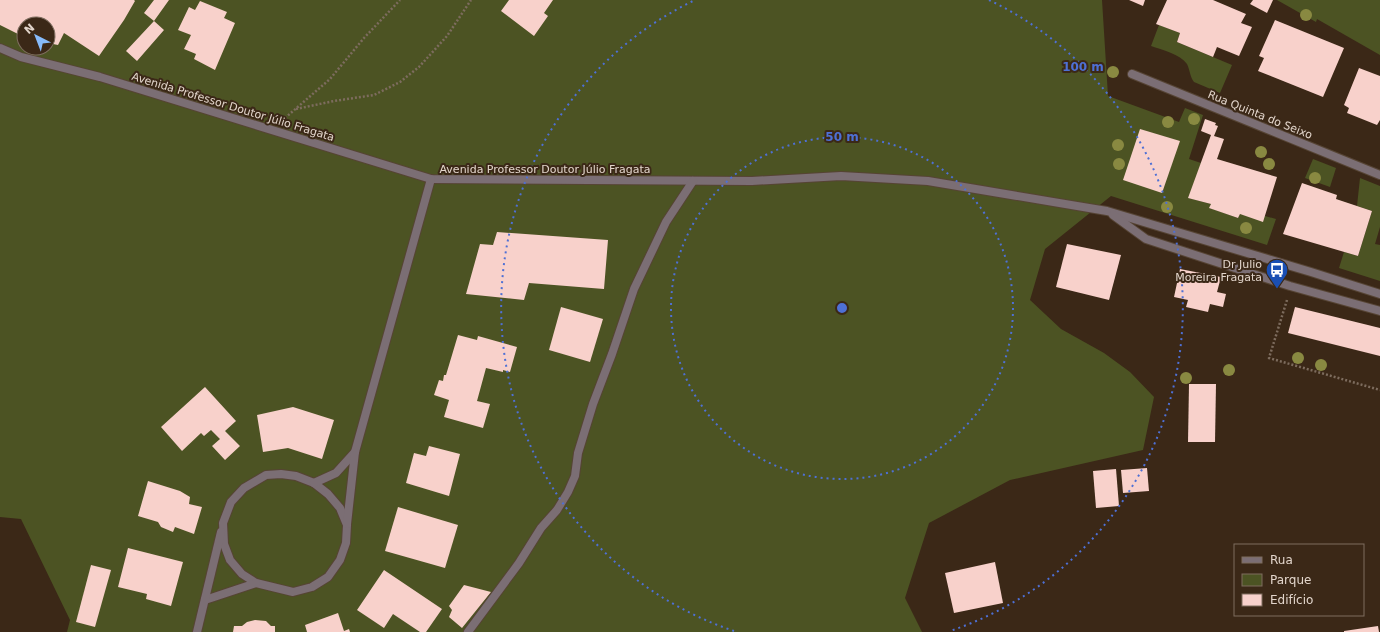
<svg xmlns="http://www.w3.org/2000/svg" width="1380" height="632" font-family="'DejaVu Sans',sans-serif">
<rect width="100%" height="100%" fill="#3b2817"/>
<g fill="#4c5323" fill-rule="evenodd">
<path d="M0,0H1102L1108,96L1179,122L1185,108L1203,115L1189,159L1201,163L1189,198L1211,204L1210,208L1238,218L1240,214L1265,216L1276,219L1267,245L1111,196L1045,249L1030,300L1061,329L1104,353L1130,372L1154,397L1143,450L1010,480L929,523L905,598L922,632H67L70,620L21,519L0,517ZM24,24H48V48H24Z"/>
<polygon points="1277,0 1380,0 1380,55 1317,19 1316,22"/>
<path d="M1159,25L1180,33L1177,42L1232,65L1220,93L1194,82C1190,77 1190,70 1187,64C1180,54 1162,50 1151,46Z"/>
<polygon points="1313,159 1336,168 1330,187 1305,178"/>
<polygon points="1360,178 1380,186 1380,227 1375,244 1380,245 1380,281 1339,268 1344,252 1358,256 1372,211 1357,206"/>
</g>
<g fill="#f8d1cb">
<polygon points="0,0 134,0 135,1 124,20 99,56 64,33 58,45 48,43 48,24 24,24 24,37 0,25"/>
<polygon points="154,0 169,0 154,21 164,30 137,61 126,51 154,21 144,13"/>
<polygon points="509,0 553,0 544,13 548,16 534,36 501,11"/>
<polygon points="1129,0 1145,0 1143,6"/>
<polygon points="1167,0 1213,0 1246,14 1241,23 1252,27 1239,56 1217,47 1213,57 1177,42 1180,33 1156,24"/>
<polygon points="1253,0 1273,0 1267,13 1250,4"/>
<polygon points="200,1 227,12 224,18 235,23 215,70 194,59 196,54 184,49 191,35 178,30 189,7 195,10"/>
<polygon points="1275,20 1344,48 1323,97 1258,71 1264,58 1259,56"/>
<polygon points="1359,68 1380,76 1380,120 1377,125 1347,113 1349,108 1344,105"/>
<polygon points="1205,119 1216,123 1215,125 1218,126 1214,136 1224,139 1217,159 1277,177 1263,222 1240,214 1238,218 1209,208 1211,204 1188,198 1211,135 1201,131"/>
<polygon points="1140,129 1180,141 1162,193 1123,180"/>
<polygon points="1302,183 1337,195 1336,199 1372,211 1358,256 1283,234"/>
<polygon points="497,232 608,240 604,289 529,283 524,300 466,294 480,244 493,245"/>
<polygon points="1067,244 1121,255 1109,300 1056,287"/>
<polygon points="1180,269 1221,277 1217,292 1226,294 1223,307 1210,304 1208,312 1186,307 1188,300 1174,297"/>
<polygon points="561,307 603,319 590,362 549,350"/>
<polygon points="1295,307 1380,328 1380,356 1288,333"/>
<polygon points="458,335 477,340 478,336 517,347 510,372 503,370 503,372 486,368 477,401 490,404 483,428 444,417 449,400 434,395 439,380 443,381 444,375 446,375"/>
<polygon points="1189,384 1216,384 1215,442 1188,442"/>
<polygon points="205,387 236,421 225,431 240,446 225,460 212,446 220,439 211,430 204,436 201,433 182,451 161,427"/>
<polygon points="293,407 334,420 322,459 288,448 263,452 257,415"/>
<polygon points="429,446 460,454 449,496 406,483 414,453 426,456"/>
<polygon points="1147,468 1149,491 1123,493 1121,470"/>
<polygon points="1116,469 1119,506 1096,508 1093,471"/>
<polygon points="148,481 180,491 190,497 189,504 202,507 194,534 175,527 173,532 161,527 158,522 138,516"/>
<polygon points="398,507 458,525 445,568 385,551"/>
<polygon points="128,548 183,562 171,606 146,599 147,594 118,587"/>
<polygon points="995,562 1003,603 954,613 945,573"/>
<polygon points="91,565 111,570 95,627 76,622"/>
<polygon points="384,570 442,609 426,632 420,632 393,614 384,628 357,610"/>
<polygon points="464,585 491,592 462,628 449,617 452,610 449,606"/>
<polygon points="338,613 344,631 349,629 350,632 307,632 305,625"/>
<polygon points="255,620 266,621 271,626 275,626 275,632 233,632 234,626 242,626 247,622"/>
<polygon points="1378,626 1379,632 1344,632 1344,631"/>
</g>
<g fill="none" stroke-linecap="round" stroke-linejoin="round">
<g stroke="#564434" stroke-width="10">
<g id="minor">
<polyline points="0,48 21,57 100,77 431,179 752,181 841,176 928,181 1107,211 1311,272 1380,294"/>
<polyline points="1132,74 1380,175"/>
<polyline points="1113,215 1146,239 1290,286 1380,311"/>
<polygon points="281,474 296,476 314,483 328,494 340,508 347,525 346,543 340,560 328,577 312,587 293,592 256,583 242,574 230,560 224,544 223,523 231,502 244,488 266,475"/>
<polyline points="314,483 336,473 355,452"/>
<polyline points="347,524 355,452 431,179"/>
<polyline points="205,600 256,583"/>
<polyline points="197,632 221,532"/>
<polyline points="468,632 519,563 541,528 557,510 568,492 575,476 578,453 593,404 612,354 634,289 666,222 693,181"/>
</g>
</g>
<g stroke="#7d6c5e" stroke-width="2.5" stroke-dasharray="2 2" stroke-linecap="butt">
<polyline points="296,109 334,101 374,95 400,82 419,67 447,36 471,0"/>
<polyline points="285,118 330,79 364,38 400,0"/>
<polyline points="1287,300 1269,358 1380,390"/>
</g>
<use href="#minor" stroke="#7b6e74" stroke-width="8"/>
</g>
<g fill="#898941">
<circle cx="1306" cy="15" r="6"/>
<circle cx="1113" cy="72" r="6"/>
<circle cx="1194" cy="119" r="6"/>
<circle cx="1168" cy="122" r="6"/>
<circle cx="1118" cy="145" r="6"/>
<circle cx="1261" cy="152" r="6"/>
<circle cx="1119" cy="164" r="6"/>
<circle cx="1269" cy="164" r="6"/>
<circle cx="1315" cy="178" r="6"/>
<circle cx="1167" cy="207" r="6"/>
<circle cx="1246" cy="228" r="6"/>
<circle cx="1298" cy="358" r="6"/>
<circle cx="1321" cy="365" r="6"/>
<circle cx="1229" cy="370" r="6"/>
<circle cx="1186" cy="378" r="6"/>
</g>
<g fill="none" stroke="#4e70d5" stroke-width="2" stroke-dasharray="2 4">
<circle cx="842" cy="308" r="171"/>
<path d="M734 631A341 341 0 0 1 695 0M989 0A341 341 0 0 1 950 631"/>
</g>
<defs>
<g id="bus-pin" transform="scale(1.15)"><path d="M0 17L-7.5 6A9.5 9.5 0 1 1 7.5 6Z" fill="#1a4fb4" stroke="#3b2817"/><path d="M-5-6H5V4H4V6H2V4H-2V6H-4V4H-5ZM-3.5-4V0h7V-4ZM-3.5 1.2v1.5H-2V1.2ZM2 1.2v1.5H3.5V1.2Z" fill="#fff"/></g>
</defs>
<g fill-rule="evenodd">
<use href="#bus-pin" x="1277" y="270"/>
</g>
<g text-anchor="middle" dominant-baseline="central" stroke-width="4" stroke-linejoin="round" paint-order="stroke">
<g font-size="11" fill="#e2d5cb" stroke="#3b2817">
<text transform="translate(233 107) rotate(17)">Avenida Professor Doutor Júlio Fragata</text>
<text transform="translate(1260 115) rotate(22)">Rua Quinta do Seixo</text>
<text x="545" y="169">Avenida Professor Doutor Júlio Fragata</text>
</g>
<g font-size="11" fill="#e2d5cb" stroke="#3b2817" text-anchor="end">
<text x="1262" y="264">Dr Julio<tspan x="1262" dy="13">Moreira Fragata</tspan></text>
</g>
</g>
<circle cx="842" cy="308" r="6" fill="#4e70d5" stroke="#3b2817" stroke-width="2"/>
<g font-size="12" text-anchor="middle" font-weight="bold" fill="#4e70d5" stroke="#3b2817" stroke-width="4" stroke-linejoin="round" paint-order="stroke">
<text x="1083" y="71">100 m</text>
<text x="842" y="141">50 m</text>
</g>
<rect x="1234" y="544" width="130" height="72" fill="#3b2817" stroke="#7e6d5f"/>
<rect x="1242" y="557" width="20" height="6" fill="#7b6e74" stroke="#7e6d5f"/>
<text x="1270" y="564" font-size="12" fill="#e2d5cb">Rua</text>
<rect x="1242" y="574" width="20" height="12" fill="#4c5323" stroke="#7e6d5f"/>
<text x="1270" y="584" font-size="12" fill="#e2d5cb">Parque</text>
<rect x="1242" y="594" width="20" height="12" fill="#f8d1cb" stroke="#7e6d5f"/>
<text x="1270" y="604" font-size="12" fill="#e2d5cb">Edifício</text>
<g transform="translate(36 36) rotate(318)"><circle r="19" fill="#3b2817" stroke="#7e6d5f"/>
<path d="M0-3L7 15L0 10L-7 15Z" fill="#87bbfb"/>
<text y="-6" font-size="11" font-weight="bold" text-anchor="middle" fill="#e2d5cb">N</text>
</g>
</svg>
